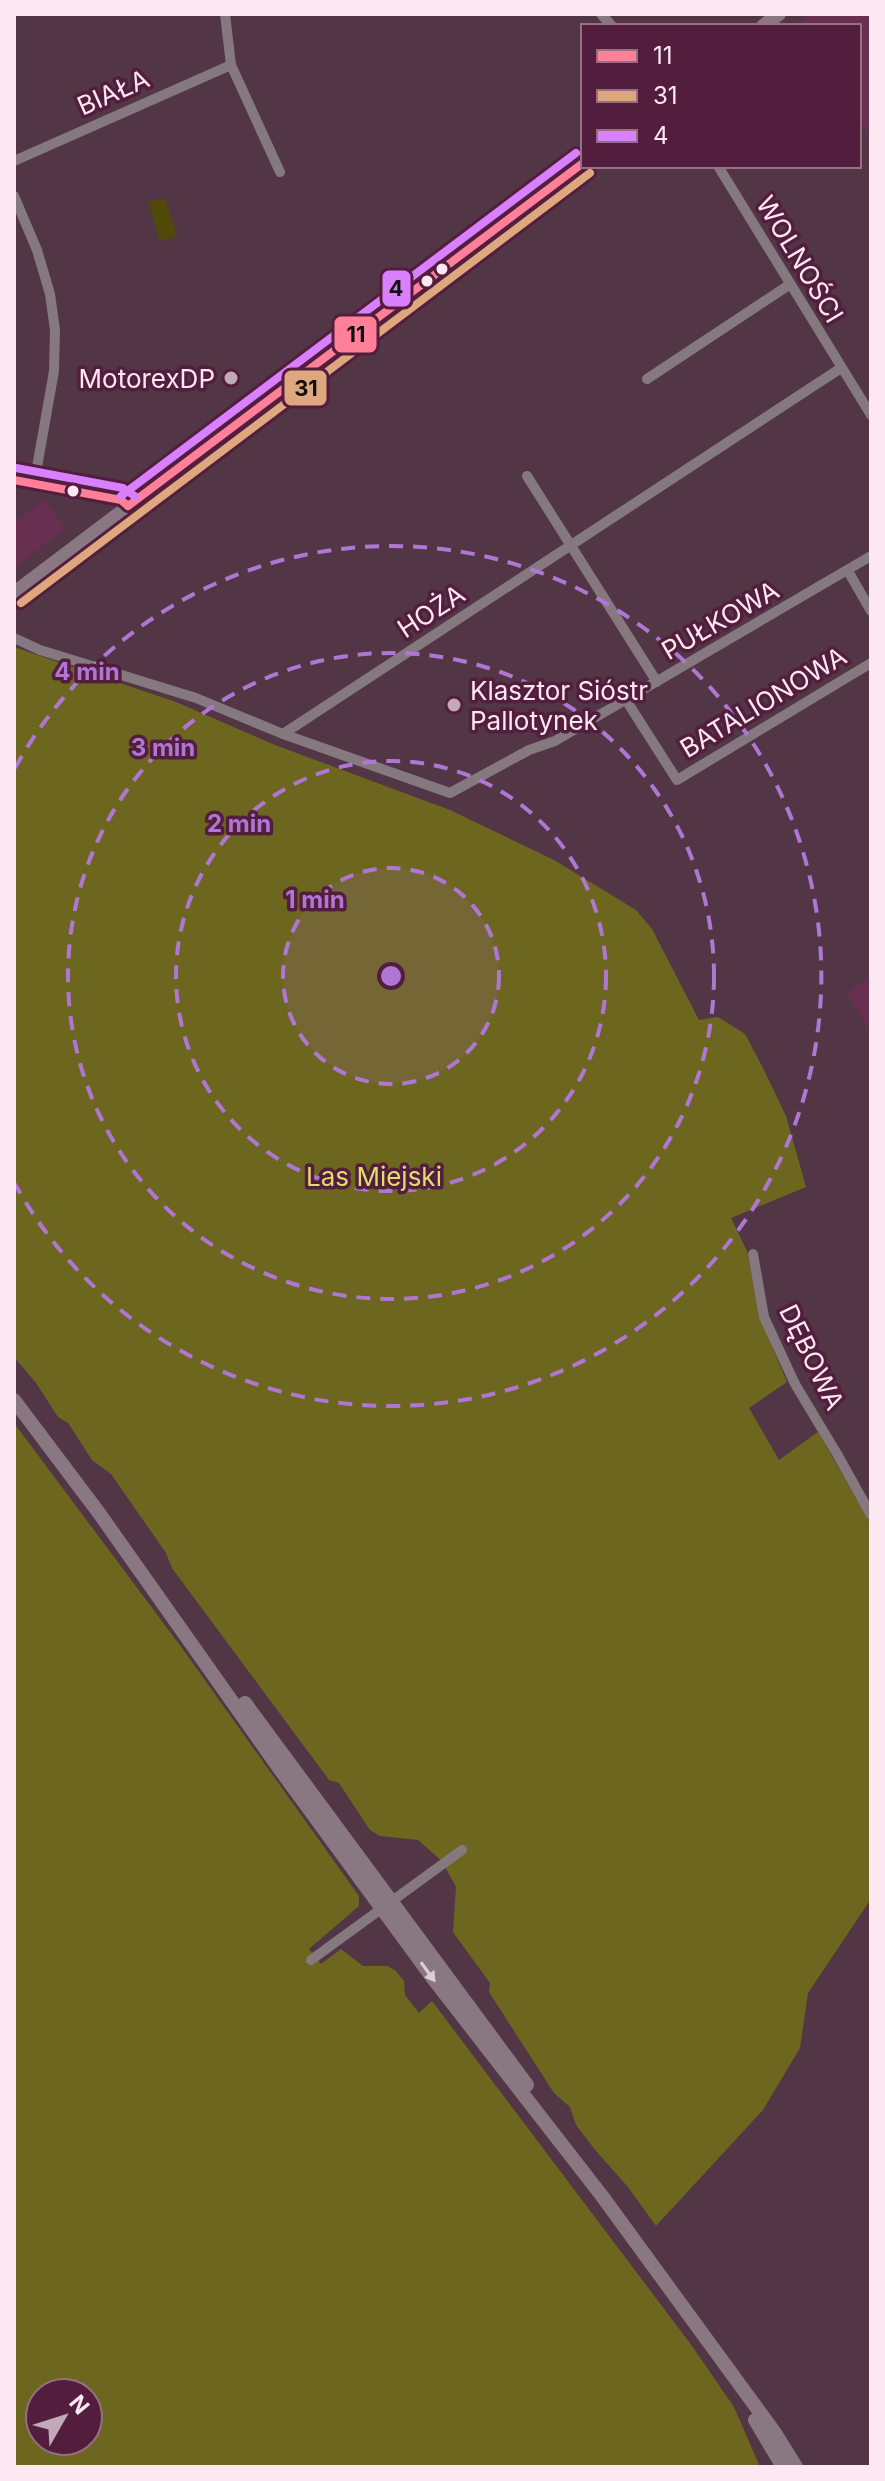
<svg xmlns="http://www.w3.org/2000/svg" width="885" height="2481" font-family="Inter,sans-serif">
<rect width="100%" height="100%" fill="#523646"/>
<g fill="#682f50">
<polygon points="810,14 871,14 871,136 859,121 859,26 794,26"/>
<polygon points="44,500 66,528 14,568 14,523"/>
<polygon points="871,976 871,1029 870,1030 847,994"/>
</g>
<polygon fill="#504909" points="165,198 177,236 160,241 148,202"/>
<path fill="#6d661f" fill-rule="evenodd" d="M14,647L176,702L275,745L450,810L554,860L636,910L652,929L699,1020L718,1017L745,1034L762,1066L786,1116L806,1187L731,1218L747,1251L760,1318L787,1382L749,1408L779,1460L818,1432L871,1525V1899L808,1993L800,2048L763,2110L656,2226L628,2187L596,2151L576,2125L570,2107L554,2093L489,1992L490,1983L453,1932L456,1887L443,1863L315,1956L321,1964L341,1949L363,1966H387L395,1970L404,1981L405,1995L419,2013L432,2001L692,2346L734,2407L760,2467H14V1423L182,1648L359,1896V1906L309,1949L314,1955L443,1862L418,1840L380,1836L370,1830L339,1783L329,1780L172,1568L166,1553L111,1474L92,1460L68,1423L58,1417L36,1383L14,1357ZM40,2393H88V2441H40Z"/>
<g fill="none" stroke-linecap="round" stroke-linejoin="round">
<g stroke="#85787f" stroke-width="10">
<polyline points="225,14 231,65 280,172"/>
<polyline points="601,14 612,26"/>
<polyline points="14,161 231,65"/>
<polyline points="718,166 871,415"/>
<polyline points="14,196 37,250 50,294 55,330 54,371 34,484"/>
<polyline points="647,379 789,285"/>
<polyline points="527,476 657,682"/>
<polyline points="14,480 121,500 128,506"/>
<polyline points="848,571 871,611"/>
<polyline points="14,638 40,650 196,698 283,734 450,793 529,750 555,741 871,556"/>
<polyline points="626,700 677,780 871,663"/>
<polyline points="283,734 841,368"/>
<polyline points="753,1254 764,1317 795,1384 837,1454 871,1515"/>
<polyline points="311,1960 462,1850"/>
</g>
<g stroke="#897782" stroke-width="14">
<polyline points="763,26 779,14"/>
<polyline points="14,593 583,163"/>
<polyline points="14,1400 99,1513 279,1768 435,1981 602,2196 775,2433 796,2467"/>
<polyline points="245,1703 527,2085"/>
<polyline points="755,2420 783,2467"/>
</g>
<g stroke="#531e3d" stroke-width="14">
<g id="bus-1">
<polyline points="14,480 121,500 128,506"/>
<polyline points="128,506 583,163"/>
</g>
</g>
<g stroke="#531e3d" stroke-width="14">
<polyline id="bus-2" points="21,603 590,173"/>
</g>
<g stroke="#531e3d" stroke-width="14">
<g id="bus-3">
<polyline points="16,468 123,488 136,497"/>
<polyline points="121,496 576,153"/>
</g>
</g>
<use href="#bus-1" stroke="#ff8098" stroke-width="8"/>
<use href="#bus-2" stroke="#dfa77e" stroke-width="8"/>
<use href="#bus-3" stroke="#d880ff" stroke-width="8"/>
</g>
<defs><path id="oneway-solid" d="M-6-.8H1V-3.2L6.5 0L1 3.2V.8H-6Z" transform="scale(2)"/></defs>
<use fill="#e0ccd6" href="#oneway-solid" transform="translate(428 1972) rotate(54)"/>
<circle cx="391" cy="976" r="108" fill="#af77d3" fill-opacity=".12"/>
<g fill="none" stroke="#af77d3" stroke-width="4" stroke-dasharray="14 10">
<circle cx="391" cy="976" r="108"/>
<circle cx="391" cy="976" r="215"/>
<circle cx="391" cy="976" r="323"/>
<path d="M15 768A430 430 0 1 1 15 1184"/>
</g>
<g fill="#fde8f2" stroke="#531e3d" stroke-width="3">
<circle cx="442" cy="269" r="7"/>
<circle cx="427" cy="281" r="7"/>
<circle cx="73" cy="491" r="7"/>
</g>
<g fill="#c1aab6" stroke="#531e3d" stroke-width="3">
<circle cx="231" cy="378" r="8"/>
<circle cx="454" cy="705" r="8"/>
</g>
<g text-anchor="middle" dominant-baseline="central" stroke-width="7" stroke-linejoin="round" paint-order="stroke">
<g font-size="26" fill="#fde8f2" stroke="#531e3d">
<text transform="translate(113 92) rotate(-24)">BIAŁA</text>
<text transform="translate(800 259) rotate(59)">WOLNOŚCI</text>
<text transform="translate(431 611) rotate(-33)">HOŻA</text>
<text transform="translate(720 620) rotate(-30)">PUŁKOWA</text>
<text transform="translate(763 702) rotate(-31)">BATALIONOWA</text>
<text transform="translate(812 1357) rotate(64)">DĘBOWA</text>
</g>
<g font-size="26" fill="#fde8f2" stroke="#531e3d" text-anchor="end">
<text x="215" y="378">MotorexDP</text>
<text x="470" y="690" text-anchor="start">Klasztor Sióstr<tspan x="470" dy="30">Pallotynek</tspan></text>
</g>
<g font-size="26" fill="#e0dc6e" stroke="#531e3d">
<text x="374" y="1176">Las Miejski</text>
</g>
</g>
<circle cx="391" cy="976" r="12" fill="#af77d3" stroke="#531e3d" stroke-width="4"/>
<g font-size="24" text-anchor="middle" font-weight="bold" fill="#af77d3" stroke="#531e3d" stroke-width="7" stroke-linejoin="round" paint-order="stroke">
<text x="87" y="680">4 min</text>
<text x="163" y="756">3 min</text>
<text x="239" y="832">2 min</text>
<text x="315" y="908">1 min</text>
</g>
<g stroke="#531e3d" stroke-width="3">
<rect x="381" y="269" width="31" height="39" rx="8" fill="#d880ff"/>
<rect x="333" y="315" width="45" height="39" rx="8" fill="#ff8098"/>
<rect x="283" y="369" width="45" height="38" rx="8" fill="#dfa77e"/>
</g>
<g font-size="22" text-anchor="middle" font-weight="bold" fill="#111">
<text x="396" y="296">4</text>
<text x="356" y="342">11</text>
<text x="306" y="396">31</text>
</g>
<rect width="885" height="2481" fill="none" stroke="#fde8f2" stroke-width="32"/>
<rect x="581" y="24" width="280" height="144" fill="#531e3d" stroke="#976f85" stroke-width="2"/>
<rect x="597" y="50" width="40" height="12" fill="#ff8098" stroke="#976f85" stroke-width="2"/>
<text x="653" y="64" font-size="24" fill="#fde8f2">11</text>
<rect x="597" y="90" width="40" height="12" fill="#dfa77e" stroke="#976f85" stroke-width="2"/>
<text x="653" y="104" font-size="24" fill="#fde8f2">31</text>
<rect x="597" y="130" width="40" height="12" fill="#d880ff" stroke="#976f85" stroke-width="2"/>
<text x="653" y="144" font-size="24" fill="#fde8f2">4</text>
<g transform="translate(64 2417) rotate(51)"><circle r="38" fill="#531e3d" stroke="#976f85" stroke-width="2"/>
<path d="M0-6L14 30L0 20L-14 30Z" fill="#c1aab6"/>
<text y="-12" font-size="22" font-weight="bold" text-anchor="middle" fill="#fde8f2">N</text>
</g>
</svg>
